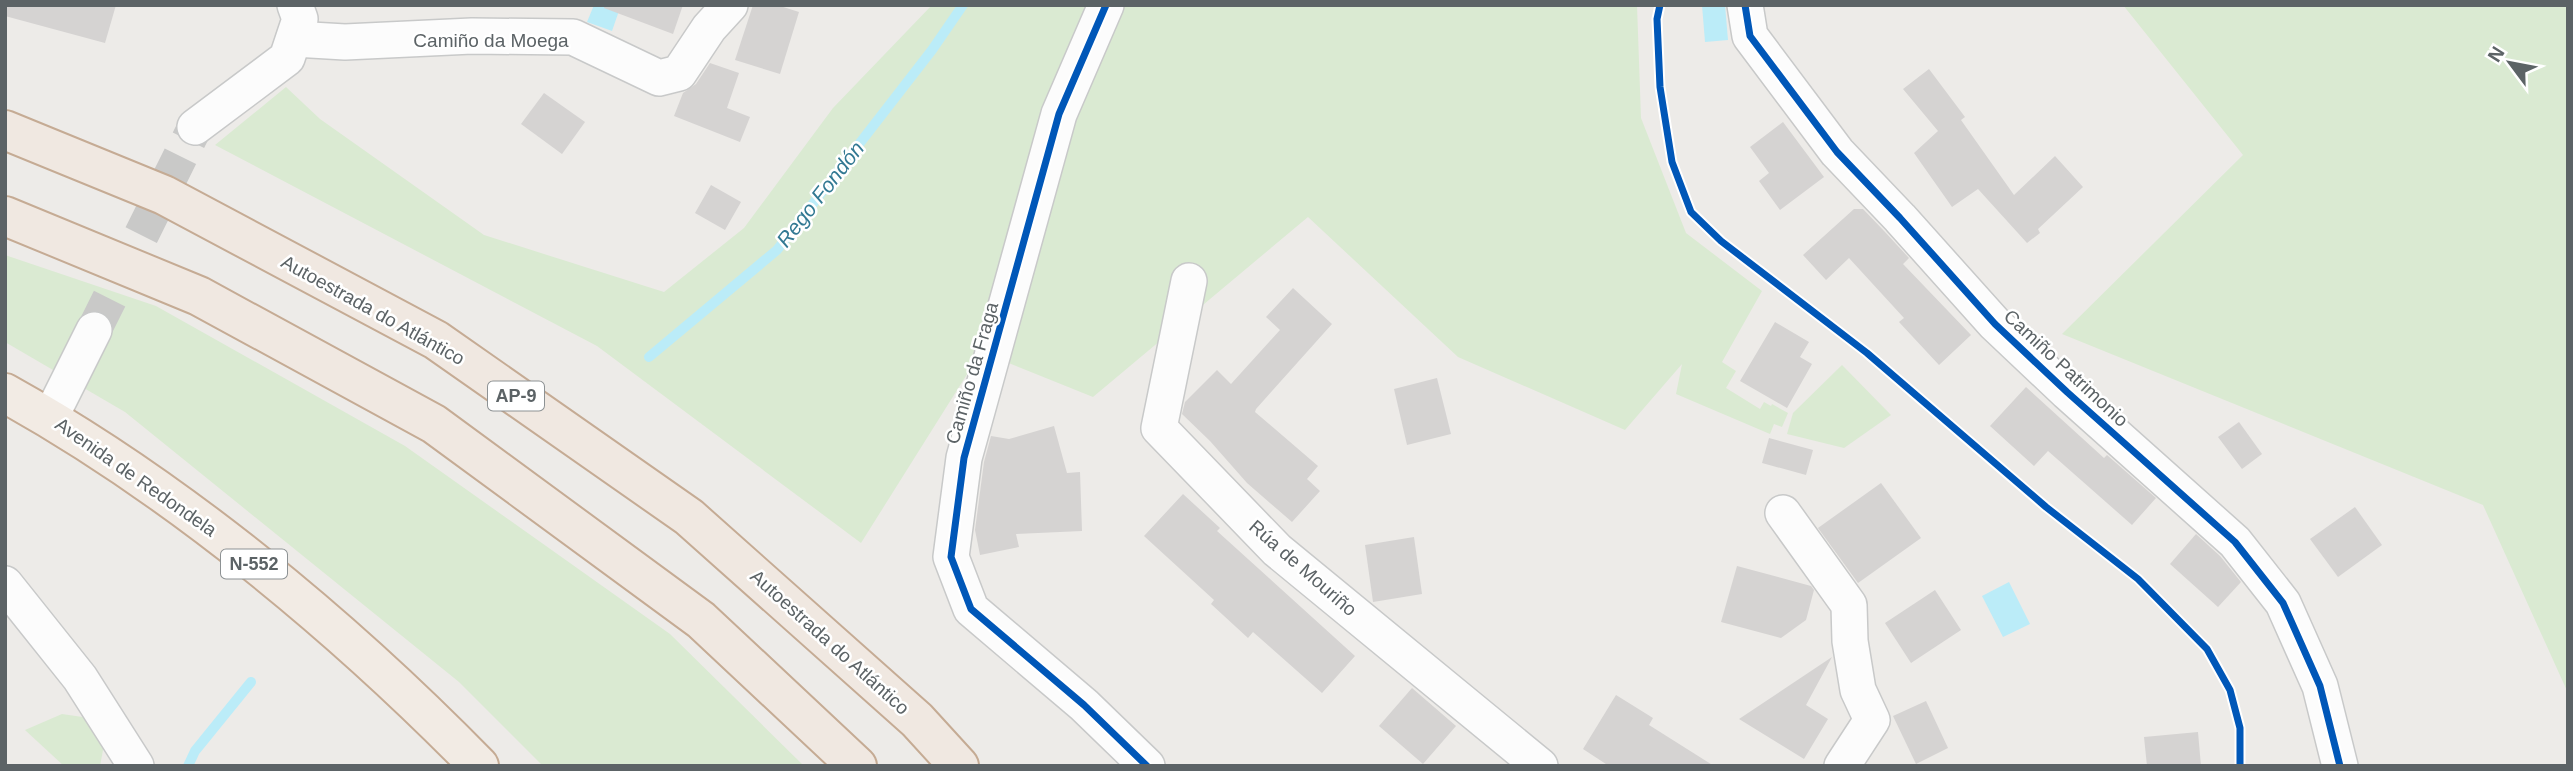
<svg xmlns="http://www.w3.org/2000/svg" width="2573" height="771" font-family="Helvetica,sans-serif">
<rect width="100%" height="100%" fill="#edebe8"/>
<g fill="#daead2">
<polygon points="932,5 1637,5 1641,118 1686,233 1762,291 1722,362 1736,371 1726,388 1760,409 1764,402 1771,406 1772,404 1788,413 1782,427 1774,424 1770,434 1676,394 1682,364 1625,430 1458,357 1308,217 1093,397 981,352 861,543 597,346 215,145 286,87 320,119 484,235 664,292 744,228 833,108"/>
<polygon points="2123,5 2568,5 2568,693 2483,505 2062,334 2243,155"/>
<polygon points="5,255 156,306 405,446 670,634 804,766 543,766 459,682 125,412 5,342"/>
<polygon points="1842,365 1891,415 1844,448 1787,434 1793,413"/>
<polygon points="62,714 96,719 106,734 100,766 64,766 25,730"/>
</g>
<g fill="#bbecf8">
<polygon points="594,5 621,5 612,31 587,22"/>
<polygon points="1702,5 1725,5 1728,40 1705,42"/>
<polygon points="2009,582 2030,624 2003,637 1982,596"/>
</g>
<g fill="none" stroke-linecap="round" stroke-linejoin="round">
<g stroke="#bbecf8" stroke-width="10">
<polyline points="649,357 777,250 932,50 963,5"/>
<polyline points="188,766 195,751 251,682"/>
</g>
</g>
<g fill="#d5d3d2">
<polygon points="5,5 116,5 105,43 5,16"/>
<polygon points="605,5 683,5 673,34 604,8"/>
<polygon points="753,5 777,5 799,12 780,74 735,60"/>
<polygon points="710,63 739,73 727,108 750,117 740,142 674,116 683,93 696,84"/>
<polygon points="1929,69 1965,117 1961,120 2014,195 2055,156 2083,187 2038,229 2040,233 2027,243 1978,189 1952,207 1914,153 1938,131 1903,89"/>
<polygon points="544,93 585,122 562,154 521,124"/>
<polygon points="1783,122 1824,177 1780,210 1759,181 1769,173 1750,147"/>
<polygon points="711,185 741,202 725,230 695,213"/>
<polygon points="1854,209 1863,209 1885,232 1909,258 1903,264 1971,335 1939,365 1899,322 1904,318 1849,258 1826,280 1803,255"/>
<polygon points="1293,288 1332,324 1256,409 1255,412 1318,466 1307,479 1320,491 1292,522 1247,483 1210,441 1182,414 1185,402 1217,370 1231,384 1280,330 1266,317"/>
<polygon points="1775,322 1809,342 1800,357 1812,364 1787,408 1740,381"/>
<polygon points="1437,378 1451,434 1407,445 1394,389"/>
<polygon points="2026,387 2104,458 2107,455 2156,498 2132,525 2048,451 2034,466 1990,426"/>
<polygon points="2239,422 2262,454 2242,469 2218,437"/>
<polygon points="1054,426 1067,473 1080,472 1082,531 1016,534 1019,547 980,555 975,530 984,462 991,436 1009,439"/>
<polygon points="1769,438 1813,450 1806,475 1762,463"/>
<polygon points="1881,483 1921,538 1858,583 1818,528"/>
<polygon points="1183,494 1220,528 1217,531 1355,656 1322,693 1253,632 1248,638 1211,604 1214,600 1144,536"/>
<polygon points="2355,507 2382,545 2338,577 2310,539"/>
<polygon points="2196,534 2220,556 2241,582 2218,607 2170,564"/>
<polygon points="1414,537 1422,594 1373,602 1365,545"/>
<polygon points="1737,566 1811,586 1814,590 1806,620 1781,638 1721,622"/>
<polygon points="1935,590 1961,630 1911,663 1885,623"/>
<polygon points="1832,657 1806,705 1828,719 1804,759 1739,719"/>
<polygon points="1412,688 1456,726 1423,764 1379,726"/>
<polygon points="1616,695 1653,718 1649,725 1714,766 1609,766 1583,749"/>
<polygon points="1926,701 1948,748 1916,764 1893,716"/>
<polygon points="2198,732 2201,766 2147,766 2144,737"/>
</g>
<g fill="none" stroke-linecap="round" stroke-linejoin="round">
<polyline stroke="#c9c9c8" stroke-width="35" stroke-dasharray="35 18" stroke-linecap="butt" points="94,330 195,127"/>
<g stroke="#c8c9c9" stroke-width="38">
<g id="minor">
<polyline points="1106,5 1059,114 964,458 951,557 971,609 1084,705 1147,766"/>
<polyline points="1745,5 1750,36 1837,152 1900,218 1995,324 2067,392 2235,542 2283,603 2320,686 2340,766"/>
<polyline points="294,39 345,42 472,36 573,37 659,78 679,73 709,28 730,5"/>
<polyline points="195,127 287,58 300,19 295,5"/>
<polyline points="1189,281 1159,428 1277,550 1540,766"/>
<polyline points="50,418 94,330"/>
<polyline points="1783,513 1849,605 1850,641 1858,690 1872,720 1842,766"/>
<polyline points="5,584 80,678 136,766"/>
</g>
</g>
<g stroke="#c5ab94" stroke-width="42">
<path id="trunk" d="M5,393C176,488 342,626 479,766"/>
</g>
<g stroke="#c5ab94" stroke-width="42">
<g id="motorway">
<polyline points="5,130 164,195 436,340 689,517 917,720 959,766"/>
<polyline points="5,216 199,296 434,424 701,620 857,766"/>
</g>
</g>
<use href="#minor" stroke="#fcfcfc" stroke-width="35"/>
<use href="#trunk" stroke="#f2ebe4" stroke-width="38"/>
<use href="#motorway" stroke="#f0e8e1" stroke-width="38"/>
<g stroke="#fff" stroke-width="11">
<g id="cycleway">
<polyline points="1106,5 1059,114 964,458 951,557 971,609 1084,705 1147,766"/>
<polyline points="1660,5 1657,19 1660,87 1672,162 1691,212 1721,241 1867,353 2046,507 2138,579 2207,649 2230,690 2240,728 2240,766"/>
<polyline points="1745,5 1750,36 1837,152 1900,218 1995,324 2067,392 2235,542 2283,603 2320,686 2340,766"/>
</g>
</g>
<use href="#cycleway" stroke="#0057b8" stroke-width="7"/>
</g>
<g text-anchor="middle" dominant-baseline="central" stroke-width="5" stroke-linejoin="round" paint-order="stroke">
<g fill="#fff" stroke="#8d9294" stroke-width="2">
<rect x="488" y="381.5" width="56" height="29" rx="5"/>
<rect x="221" y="549.5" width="66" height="29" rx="5"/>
</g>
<g font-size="18" font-weight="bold" fill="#5c6366">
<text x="516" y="396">AP-9</text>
<text x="254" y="564">N-552</text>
</g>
<g font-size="19" fill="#5c6366" stroke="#fff">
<text x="491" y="40">Camiño da Moega</text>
<text transform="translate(373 310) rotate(29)">Autoestrada do Atlántico</text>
<text transform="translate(2066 368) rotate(43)">Camiño Patrimonio</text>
<text transform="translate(972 373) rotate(-74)">Camiño da Fraga</text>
<text transform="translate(136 477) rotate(35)">Avenida de Redondela</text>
<text transform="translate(1303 568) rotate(41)">Rúa de Mouriño</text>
<text transform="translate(830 642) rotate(42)">Autoestrada do Atlántico</text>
</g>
<g font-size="21" font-style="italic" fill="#327993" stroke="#fff">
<text transform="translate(820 194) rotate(-52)">Rego Fondón</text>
</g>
</g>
<rect width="2573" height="771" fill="none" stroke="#5c6366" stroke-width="14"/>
<g transform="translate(2510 63) rotate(302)" stroke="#ffffff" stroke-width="5" paint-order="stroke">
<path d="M0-5L12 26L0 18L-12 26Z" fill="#5c6366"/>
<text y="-10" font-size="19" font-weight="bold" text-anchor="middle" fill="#5c6366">N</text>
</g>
</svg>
